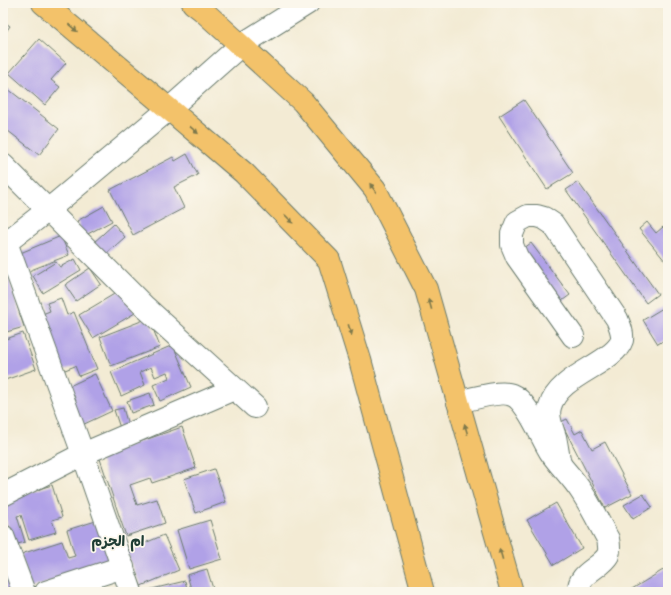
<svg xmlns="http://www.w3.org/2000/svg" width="671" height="595" font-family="Mali,'Playpen Sans Arabic',sans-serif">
<rect width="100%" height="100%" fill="#fbf7ec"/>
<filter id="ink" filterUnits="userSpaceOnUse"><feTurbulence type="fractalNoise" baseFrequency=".025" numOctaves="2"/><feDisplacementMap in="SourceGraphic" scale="8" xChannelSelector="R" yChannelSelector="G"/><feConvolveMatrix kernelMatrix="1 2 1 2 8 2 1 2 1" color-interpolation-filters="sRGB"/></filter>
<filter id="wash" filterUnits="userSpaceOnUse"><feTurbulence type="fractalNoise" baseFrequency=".012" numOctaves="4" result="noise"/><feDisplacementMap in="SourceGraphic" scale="16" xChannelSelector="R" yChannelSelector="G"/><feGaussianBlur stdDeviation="0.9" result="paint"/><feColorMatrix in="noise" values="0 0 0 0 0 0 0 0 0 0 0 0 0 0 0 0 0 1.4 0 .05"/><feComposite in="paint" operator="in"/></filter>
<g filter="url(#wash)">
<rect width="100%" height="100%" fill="#f3ebd4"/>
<g id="blocks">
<g fill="#b0a1e7">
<polygon points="3,21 10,26 3,36"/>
<polygon points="39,39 66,63 51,80 60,87 45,105 9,73"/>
<polygon points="3,85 59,129 39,155 3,127"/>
<polygon points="524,100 573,173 547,189 499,116"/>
<polygon points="187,154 198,175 174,187 184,208 133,235 110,190 173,157 175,161"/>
<polygon points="578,182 658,294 646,303 566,190"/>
<polygon points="104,206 112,221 84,236 77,221"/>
<polygon points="647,222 656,233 663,227 668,233 668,261 666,262 639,229"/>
<polygon points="114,224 125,237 104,256 93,243"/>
<polygon points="61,236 69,255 26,272 18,254"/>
<polygon points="531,243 570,295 559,303 520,251"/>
<polygon points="75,259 81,270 43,293 33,276 56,262 60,267"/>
<polygon points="90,268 101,284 76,301 65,285"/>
<polygon points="8,277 24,327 3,333 3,278"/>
<polygon points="121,290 135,313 93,338 79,315"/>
<polygon points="61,298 67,315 74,312 97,369 79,376 75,366 60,372 37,316 50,311 47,303"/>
<polygon points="668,305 668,338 658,344 643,320"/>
<polygon points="149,318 160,347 111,366 100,337"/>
<polygon points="23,333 36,369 5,380 3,376 3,340"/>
<polygon points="173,345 191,387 160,401 153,385 169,378 167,372 155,377 151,367 140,372 145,385 121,396 111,372"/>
<polygon points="95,374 112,411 80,426 63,389"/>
<polygon points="150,393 154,405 131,413 127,401"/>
<polygon points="123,408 128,425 120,428 114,410"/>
<polygon points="567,419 575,434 582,430 592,449 605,442 632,494 605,508 561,422"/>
<polygon points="182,427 196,468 152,483 150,478 130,485 137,505 157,499 165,523 126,536 99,456"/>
<polygon points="214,469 226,502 196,513 184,479"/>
<polygon points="52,485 62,517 52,520 56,532 29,540 21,515 17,516 25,542 14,545 3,510 3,500"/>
<polygon points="643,494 652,507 633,519 624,505"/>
<polygon points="556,503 582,548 554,565 527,520"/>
<polygon points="99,520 112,563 31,588 21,554 62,541 68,558 75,556 67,530"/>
<polygon points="210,520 222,559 189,569 177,530"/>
<polygon points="164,535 179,570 141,586 126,551"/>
<polygon points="3,560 15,592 3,592"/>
<polygon points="668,567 668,592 627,592"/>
<polygon points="207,569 214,592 192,592 187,575"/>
<polygon points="185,581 188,592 144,592 144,591"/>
</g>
</g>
</g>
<g filter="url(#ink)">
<use href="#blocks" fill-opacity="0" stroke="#697a6c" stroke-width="1"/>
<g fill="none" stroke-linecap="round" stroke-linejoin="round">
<g stroke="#697a6c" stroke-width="24">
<g id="minor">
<polyline points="3,165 145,307 255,407"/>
<polyline points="6,242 83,454 131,592"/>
<polyline points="3,245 48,210 169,109 241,45 308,3"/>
<path d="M458,402C471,399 501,390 512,395C528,401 541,438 551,453C560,466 572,477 581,491C591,506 599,523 608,539C609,544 610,550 608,555C600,569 577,573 579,592"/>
<path d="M560,464C558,455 557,446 555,437C552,427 547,417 550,407C557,381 592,370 611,354C616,350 620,346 622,340C623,333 620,326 617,319L553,224L544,218L537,216H528L517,222L512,234V245L517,257L573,336"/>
<polyline points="3,495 83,454 234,389"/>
<polyline points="3,536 24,592"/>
<polyline points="46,592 123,567"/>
</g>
</g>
<g stroke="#697a6c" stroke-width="24">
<g id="major">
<polyline points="43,3 169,109 244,173 329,260 360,360 423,592"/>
<polyline points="193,3 202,10 303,102 375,189 426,289 512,592"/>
</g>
</g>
<use href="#minor" stroke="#fff" stroke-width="22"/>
<use href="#major" stroke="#f3c26a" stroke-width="22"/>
</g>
<defs><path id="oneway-solid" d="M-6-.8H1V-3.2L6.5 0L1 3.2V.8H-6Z"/></defs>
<g fill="#7e794c">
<use href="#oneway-solid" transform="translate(73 28) rotate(40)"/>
<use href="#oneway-solid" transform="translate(194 130) rotate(41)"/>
<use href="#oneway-solid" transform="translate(373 188) rotate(-125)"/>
<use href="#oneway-solid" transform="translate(289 219) rotate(46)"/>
<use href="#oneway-solid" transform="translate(430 304) rotate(-106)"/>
<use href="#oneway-solid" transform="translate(350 330) rotate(73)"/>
<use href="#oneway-solid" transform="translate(466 429) rotate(-106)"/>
<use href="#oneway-solid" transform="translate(501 554) rotate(-106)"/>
</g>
</g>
<g text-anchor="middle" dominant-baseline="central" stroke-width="3.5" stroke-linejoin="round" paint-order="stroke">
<g font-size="14" font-weight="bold" fill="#1f3d34" stroke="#fbf7ec">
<text x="118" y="540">ام الجزم</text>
</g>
</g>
<rect width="671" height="595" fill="none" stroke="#fbf7ec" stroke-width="16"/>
</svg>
